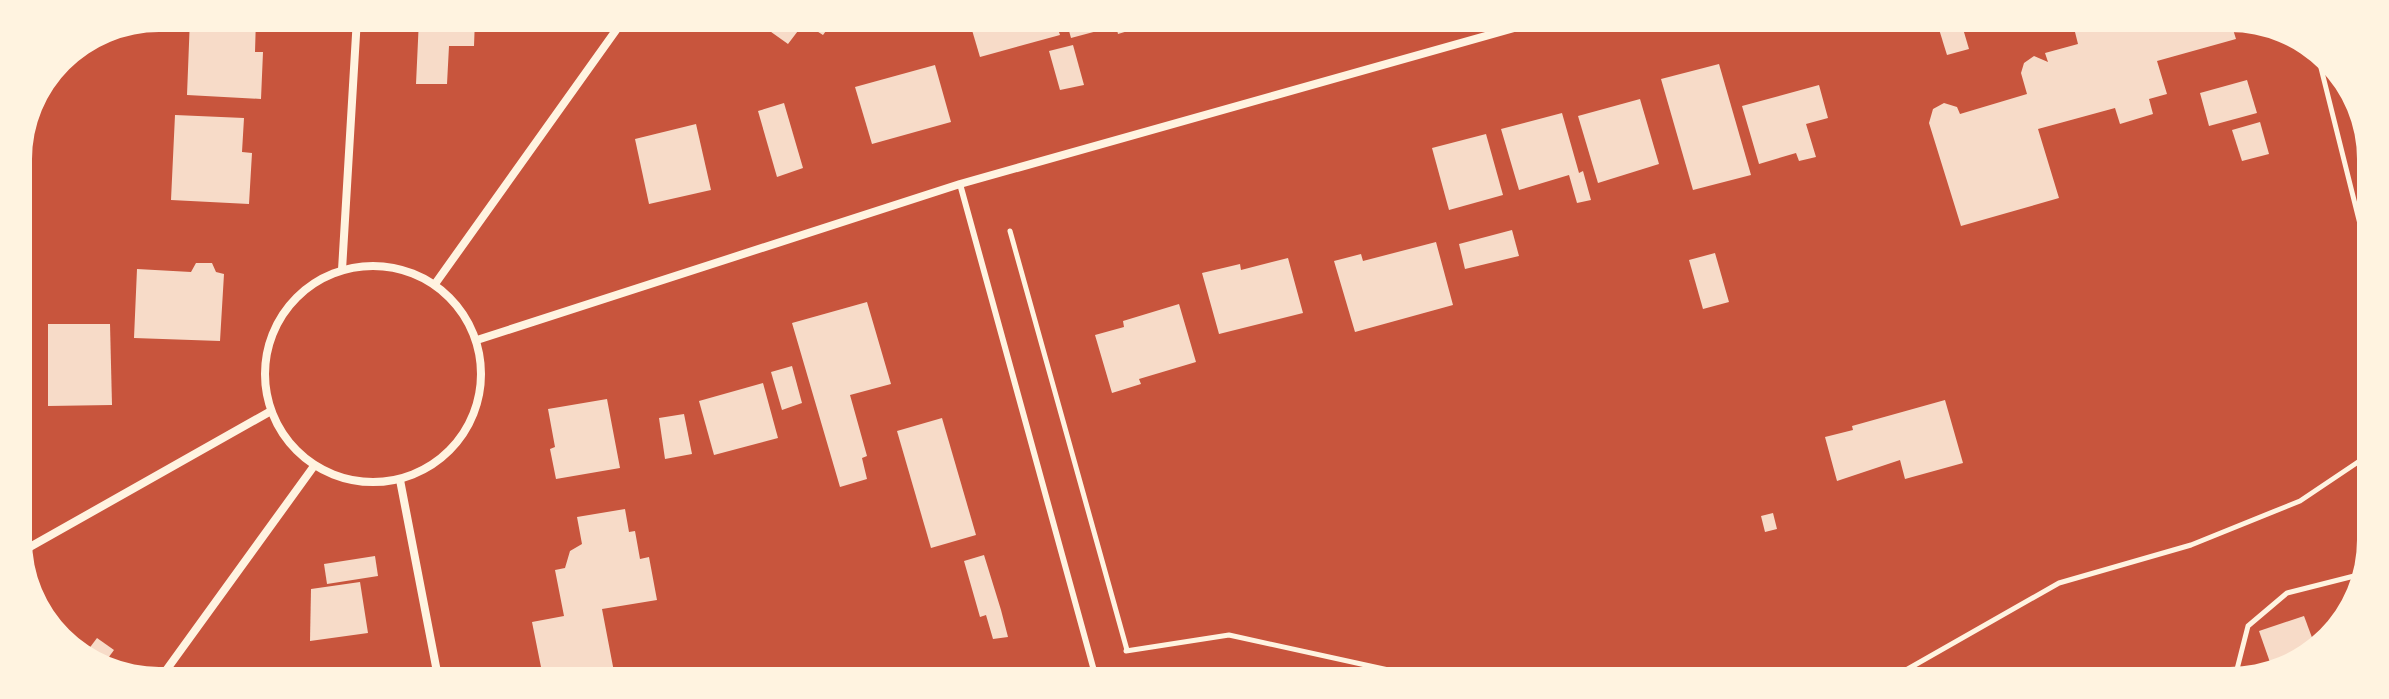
<svg xmlns="http://www.w3.org/2000/svg" width="2389" height="699" font-family="'Open Sans',sans-serif">
<rect width="100%" height="100%" fill="#c8553d"/>
<g fill="#f7dbc8">
<polygon points="190,18 256,18 255,52 263,52 261,99 187,95"/>
<polygon points="419,19 475,19 474,46 449,46 447,84 416,84"/>
<polygon points="753,19 799,19 834,20 823,35 804,23 788,44"/>
<polygon points="969,20 1055,20 1060,35 980,57"/>
<polygon points="1066,20 1161,20 1161,21 1118,34 1116,26 1071,38"/>
<polygon points="1950,22 1961,22 1969,49 1947,55 1938,26"/>
<polygon points="2088,22 2127,22 2129,29 2147,25 2146,22 2231,23 2236,39 2157,61 2167,94 2149,99 2153,114 2120,124 2115,108 2038,129 2059,198 1961,226 1929,123 1933,109 1944,103 1957,107 1960,114 2027,94 2021,73 2024,63 2034,56 2048,62 2045,53 2078,44 2074,28"/>
<polygon points="1073,45 1084,85 1060,90 1049,51"/>
<polygon points="1719,64 1751,175 1693,190 1661,79"/>
<polygon points="935,65 951,122 872,144 855,87"/>
<polygon points="2247,80 2257,113 2209,126 2200,93"/>
<polygon points="1819,85 1828,118 1806,124 1816,157 1799,161 1796,153 1759,164 1742,106"/>
<polygon points="1640,99 1659,164 1598,183 1578,116"/>
<polygon points="784,103 803,168 777,177 758,111"/>
<polygon points="1562,113 1579,173 1583,171 1591,200 1577,203 1569,175 1519,190 1501,129"/>
<polygon points="175,115 244,118 242,152 252,153 249,204 171,200"/>
<polygon points="2260,122 2269,154 2242,161 2232,130"/>
<polygon points="696,124 711,190 649,204 635,139"/>
<polygon points="1486,134 1503,195 1449,210 1432,148"/>
<polygon points="1512,230 1519,256 1465,269 1459,244"/>
<polygon points="1436,242 1453,305 1355,332 1334,261 1361,254 1363,261"/>
<polygon points="1715,253 1729,302 1703,309 1689,260"/>
<polygon points="1288,258 1303,313 1219,334 1202,273 1240,264 1241,270"/>
<polygon points="196,263 212,263 216,272 224,274 220,341 134,338 137,269 191,272"/>
<polygon points="867,302 891,384 850,395 867,456 862,458 867,479 840,487 792,323"/>
<polygon points="1179,304 1196,362 1139,379 1141,384 1112,393 1095,335 1124,327 1123,321"/>
<polygon points="48,324 110,324 112,405 48,406"/>
<polygon points="792,366 802,403 782,410 771,372"/>
<polygon points="763,383 778,438 714,455 699,401"/>
<polygon points="607,399 620,468 556,479 550,449 555,447 548,409"/>
<polygon points="1945,400 1963,463 1905,479 1900,460 1837,481 1825,437 1853,430 1852,426"/>
<polygon points="684,414 692,454 665,459 659,418"/>
<polygon points="942,418 976,535 931,548 897,431"/>
<polygon points="625,509 629,532 635,531 640,559 649,557 657,600 602,609 615,677 543,677 532,622 564,616 555,570 565,568 570,551 582,544 577,517"/>
<polygon points="1773,513 1777,529 1765,532 1761,516"/>
<polygon points="984,555 1001,610 1008,637 993,639 986,615 980,617 964,561"/>
<polygon points="375,556 378,576 327,584 324,564"/>
<polygon points="360,582 368,633 310,641 311,589"/>
<polygon points="2304,616 2317,651 2272,668 2259,631"/>
<polygon points="97,638 114,650 103,665 85,654"/>
</g>
<g fill="none" stroke-linecap="round" stroke-linejoin="round">
<g stroke="#fff3e0" stroke-width="5">
<polyline points="2317,52 2368,256"/>
<polyline points="1010,231 1127,650"/>
<polyline points="1126,651 1229,635 1393,671 1410,679"/>
<polyline points="1894,680 1906,670 2059,583 2191,545 2300,501 2367,456"/>
<polyline points="2234,681 2248,626 2287,593 2366,573"/>
</g>
<polyline stroke="#fff3e0" stroke-width="6" points="960,184 1096,678"/>
<g stroke="#fff3e0" stroke-width="8">
<circle cx="373" cy="374" r="108"/>
<polyline points="342,270 357,18"/>
<polyline points="435,284 624,19"/>
<polyline points="477,340 960,184 1539,21"/>
<polyline points="400,480 438,677"/>
<polyline points="21,552 271,411"/>
<polyline points="162,676 314,466"/>
</g>
</g>
<path d="M0 0H2389V699H0ZM159 32H2230A127 127 0 0 1 2357 159V540A127 127 0 0 1 2230 667H159A127 127 0 0 1 32 540V159A127 127 0 0 1 159 32Z" fill="#fff3e0" fill-rule="evenodd"/>
</svg>
